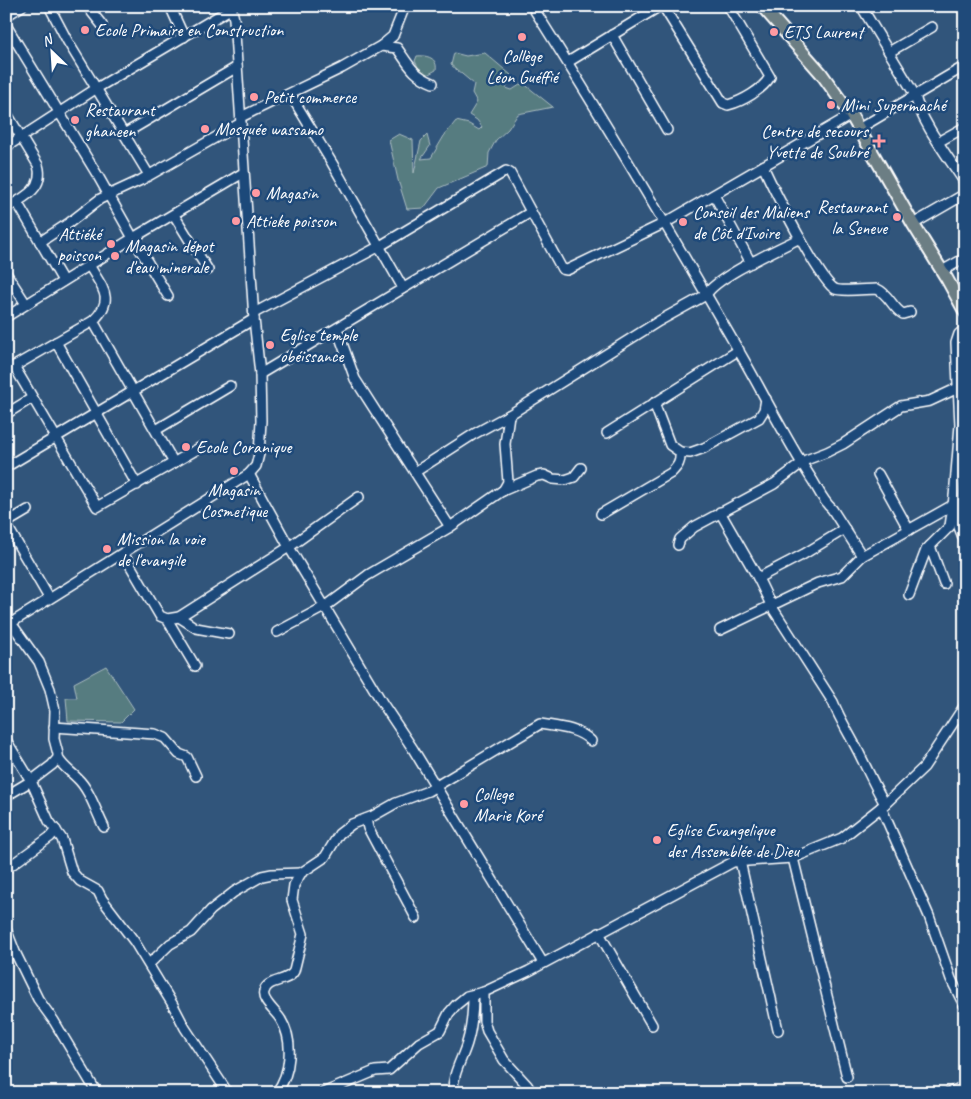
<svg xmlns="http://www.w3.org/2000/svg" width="971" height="1099" font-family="Caveat,sans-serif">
<rect width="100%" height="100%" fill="#31557b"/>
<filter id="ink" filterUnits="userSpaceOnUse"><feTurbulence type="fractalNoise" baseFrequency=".02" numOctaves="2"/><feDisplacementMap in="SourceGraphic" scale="10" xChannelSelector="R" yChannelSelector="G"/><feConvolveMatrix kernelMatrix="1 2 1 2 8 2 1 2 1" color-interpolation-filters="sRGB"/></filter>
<g filter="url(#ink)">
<g fill="#577b80" stroke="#abbdc0">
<polygon points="454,53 466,56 485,53 511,75 506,88 512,90 523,83 553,107 518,114 508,129 496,140 489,153 488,167 439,188 424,208 407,209 398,180 389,140 399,134 413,140 414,173 421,141 427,135 430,146 421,159 431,158 444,136 456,121 469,124 479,130 482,127 477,120 469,115 477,102 472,93 474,84 451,65"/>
<path d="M417,56C427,55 438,58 436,70L427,75L418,67L415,61Z"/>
<polygon points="106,666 134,709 121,722 68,721 66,698 77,698 74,683"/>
</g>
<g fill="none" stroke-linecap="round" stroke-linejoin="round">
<g stroke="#fff" stroke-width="12">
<g id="minor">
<polyline points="49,6 68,42 149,175"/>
<polyline points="87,6 102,25"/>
<polyline points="170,6 184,37"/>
<path d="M532,6C604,120 673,236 740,353C765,396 786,440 813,481C819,491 823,501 832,509L862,556"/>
<path d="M663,6L723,103L728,105C743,101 762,90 770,77L728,6"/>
<path d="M861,6L915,95C919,119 951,161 965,183"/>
<polyline points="6,16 22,6"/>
<polyline points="6,25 98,176 133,238 168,296"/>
<polyline points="612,35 667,130"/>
<path d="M381,46L397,48C409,65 413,75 433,83"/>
<polyline points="889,52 932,27"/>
<polyline points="568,62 660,6"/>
<polyline points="290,94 332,163 403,288"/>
<path d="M6,112L38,165C45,188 24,198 6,208"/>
<polyline points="241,117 342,68 381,46 393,36 405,6"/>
<polyline points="860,128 965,66"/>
<polyline points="124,134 237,67"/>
<polyline points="938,142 965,127"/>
<polyline points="6,147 97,88 232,8"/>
<path d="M763,166C772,186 820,282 835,289C841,292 867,289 877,289C889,294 892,308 903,314L910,312"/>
<polyline points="714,195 751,263"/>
<polyline points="17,202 63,281"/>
<polyline points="174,215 208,270"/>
<polyline points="913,224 965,194"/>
<polyline points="40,242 69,223 100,199 141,180 241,123"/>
<polyline points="942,271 965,258"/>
<polyline points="6,273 26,304"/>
<polyline points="254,313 380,246 506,171 510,173 562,269 567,270 665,223 851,115"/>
<polyline points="6,317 133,238 243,173"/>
<polyline points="93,321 174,463"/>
<polyline points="337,329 355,379 450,527"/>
<polyline points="965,329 959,334 956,343 960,425 954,497 959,527 965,542"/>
<polyline points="56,342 137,485"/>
<polyline points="14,366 97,507 201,447"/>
<path d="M6,371L93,321C116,299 102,288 89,265"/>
<polyline points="260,374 531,212"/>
<polyline points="654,403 670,445 680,452 690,453 704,448 759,418 764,410 766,399"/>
<polyline points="6,414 32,398"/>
<polyline points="156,430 230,386"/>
<polyline points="607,433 739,350"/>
<polyline points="6,467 254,319"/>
<path d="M415,472L474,434L509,415L659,321L706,295C717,276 779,249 800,238"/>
<polyline points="249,474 289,547 383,704 413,749 543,963"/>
<polyline points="878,474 909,530"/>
<polyline points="503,491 508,482 505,444 509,415"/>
<path d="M720,512L758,578L772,607L833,702C840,720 850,735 858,751C867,769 875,787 885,804"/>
<path d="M601,514L671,473C678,466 681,462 680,452"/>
<polyline points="6,523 28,510"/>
<polyline points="6,524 49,598"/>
<polyline points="678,545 680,539 694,527 774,484 806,460 827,452 843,444 901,406 930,401 958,388"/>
<polyline points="930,546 944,584"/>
<polyline points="123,553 160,616 167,619 179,617 289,547 359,497"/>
<polyline points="758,578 804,554 845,529"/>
<polyline points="909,595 926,550 950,526 953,506"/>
<polyline points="6,616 39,662 50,689 55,711 54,739 58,754 58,758 52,765 31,781 49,821 62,839 72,872 80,881 98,891 102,899 134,941 173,1005 185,1028 228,1093"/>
<polyline points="179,617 196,628 229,634"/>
<polyline points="167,619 195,666"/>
<polyline points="6,626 249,474 256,466 259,454 261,421 260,374 254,319 234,19 231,6"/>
<polyline points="720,630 818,583 842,576 862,556 953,505 954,497"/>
<polyline points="277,632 326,606 368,575 450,527 502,491 537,476 544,475 553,479 565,480 574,477 581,468"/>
<polyline points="54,727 155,734 165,738 179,754 187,757 196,776"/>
<polyline points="6,740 31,781 6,796"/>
<path d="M58,758C63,767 70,771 77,778C90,790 96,812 104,827"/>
<polyline points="881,807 929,916 951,979 965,1007"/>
<polyline points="366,819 368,828 416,918"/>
<polyline points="793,858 847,1077"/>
<polyline points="740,861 778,1030"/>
<polyline points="6,869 50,837 56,830"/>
<polyline points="6,929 15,952 38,999 54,1021 97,1093"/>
<polyline points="599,933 652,1025"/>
<polyline points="149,964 170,944 191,932 211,910 234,892 262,876 272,874 301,873"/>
<path d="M276,1093C291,1074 294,1041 281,1020C277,1012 261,1001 264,992C267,978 288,983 294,971L303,934L292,900L294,885L301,873L325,857L339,834L352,824L373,816L396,803L428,791L540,724C558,727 578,728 591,741"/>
<polyline points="323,1093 375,1071 389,1070 419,1043 440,1031 449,1013 456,1005 467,996 484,992"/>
<path d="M453,1093C452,1074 462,1060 467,1043C472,1027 473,1011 473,995"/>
<polyline points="532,1093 527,1085 504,1060 487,1031 484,1021 484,992 529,971 733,862 793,858 842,838 885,804 924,767 965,705"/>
<polyline points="948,1093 965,1086"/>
</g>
</g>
<g stroke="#fff" stroke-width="15">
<polyline id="major" points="762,6 821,73 851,115 913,224 947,279 965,312"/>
</g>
<use href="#minor" stroke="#1f4a7a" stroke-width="9"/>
<use href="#major" stroke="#6c7e84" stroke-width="11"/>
</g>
</g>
<g fill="#ff9aa2" stroke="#1f4a7a" stroke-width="2">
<circle cx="85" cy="30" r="5"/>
<circle cx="774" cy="32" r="5"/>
<circle cx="522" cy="37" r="5"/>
<circle cx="254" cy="97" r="5"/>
<circle cx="831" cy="105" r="5"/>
<circle cx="75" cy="120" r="5"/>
<circle cx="205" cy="129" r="5"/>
<path d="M876.5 133.5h5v5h5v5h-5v5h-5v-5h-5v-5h5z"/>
<circle cx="256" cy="193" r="5"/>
<circle cx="897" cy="217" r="5"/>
<circle cx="236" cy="221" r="5"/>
<circle cx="683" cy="222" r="5"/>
<circle cx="111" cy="244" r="5"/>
<circle cx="115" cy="256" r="5"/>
<circle cx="270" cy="345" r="5"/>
<circle cx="186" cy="447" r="5"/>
<circle cx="234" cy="471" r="5"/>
<circle cx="107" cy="549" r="5"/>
<circle cx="464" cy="804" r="5"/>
<circle cx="657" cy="840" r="5"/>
</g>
<g text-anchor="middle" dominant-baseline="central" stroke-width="5" stroke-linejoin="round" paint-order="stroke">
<g font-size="18" fill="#fff" stroke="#1f4a7a" text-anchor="start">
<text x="95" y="30">Ecole Primaire en Construction</text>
<text x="784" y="32">ETS Laurent</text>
<text x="522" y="56" text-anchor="middle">Collège<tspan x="522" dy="21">Léon Guéffié</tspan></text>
<text x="264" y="97">Petit commerce</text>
<text x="841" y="105">Mini Supermaché</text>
<text x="85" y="110">Restaurant<tspan x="85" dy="21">ghaneen</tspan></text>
<text x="215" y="129">Mosquée wassamo</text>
<text x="868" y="131" text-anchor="end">Centre de secours<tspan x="868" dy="21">Yvette de Soubré</tspan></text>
<text x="266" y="193">Magasin</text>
<text x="887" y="207" text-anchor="end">Restaurant<tspan x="887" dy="21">la Seneve</tspan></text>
<text x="693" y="212">Conseil des Maliens<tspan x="693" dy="21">de Côt d'Ivoire</tspan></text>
<text x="246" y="221">Attieke poisson</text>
<text x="101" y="234" text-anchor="end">Attiéké<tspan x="101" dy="21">poisson</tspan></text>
<text x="125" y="246">Magasin dépot<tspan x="125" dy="21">d'eau minerale</tspan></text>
<text x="280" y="335">Eglise temple<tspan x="280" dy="21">obéissance</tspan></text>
<text x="196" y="447">Ecole Coranique</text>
<text x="234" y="490" text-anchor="middle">Magasin<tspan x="234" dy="21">Cosmetique</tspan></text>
<text x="117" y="539">Mission la voie<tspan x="117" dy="21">de l'evangile</tspan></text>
<text x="474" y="794">College<tspan x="474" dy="21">Marie Koré</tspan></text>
<text x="667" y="830">Eglise Evangelique<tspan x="667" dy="21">des Assemblée de Dieu</tspan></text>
</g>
</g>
<rect width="971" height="1099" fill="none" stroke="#1f4a7a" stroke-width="25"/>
<rect x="12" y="12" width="946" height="1074" fill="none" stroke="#fff" stroke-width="2" filter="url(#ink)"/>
<g transform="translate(52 52) rotate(335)" stroke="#1f4a7a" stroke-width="4" paint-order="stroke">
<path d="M0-4L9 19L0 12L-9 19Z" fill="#ffffff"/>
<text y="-8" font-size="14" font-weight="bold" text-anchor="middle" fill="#ffffff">N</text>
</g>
</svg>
